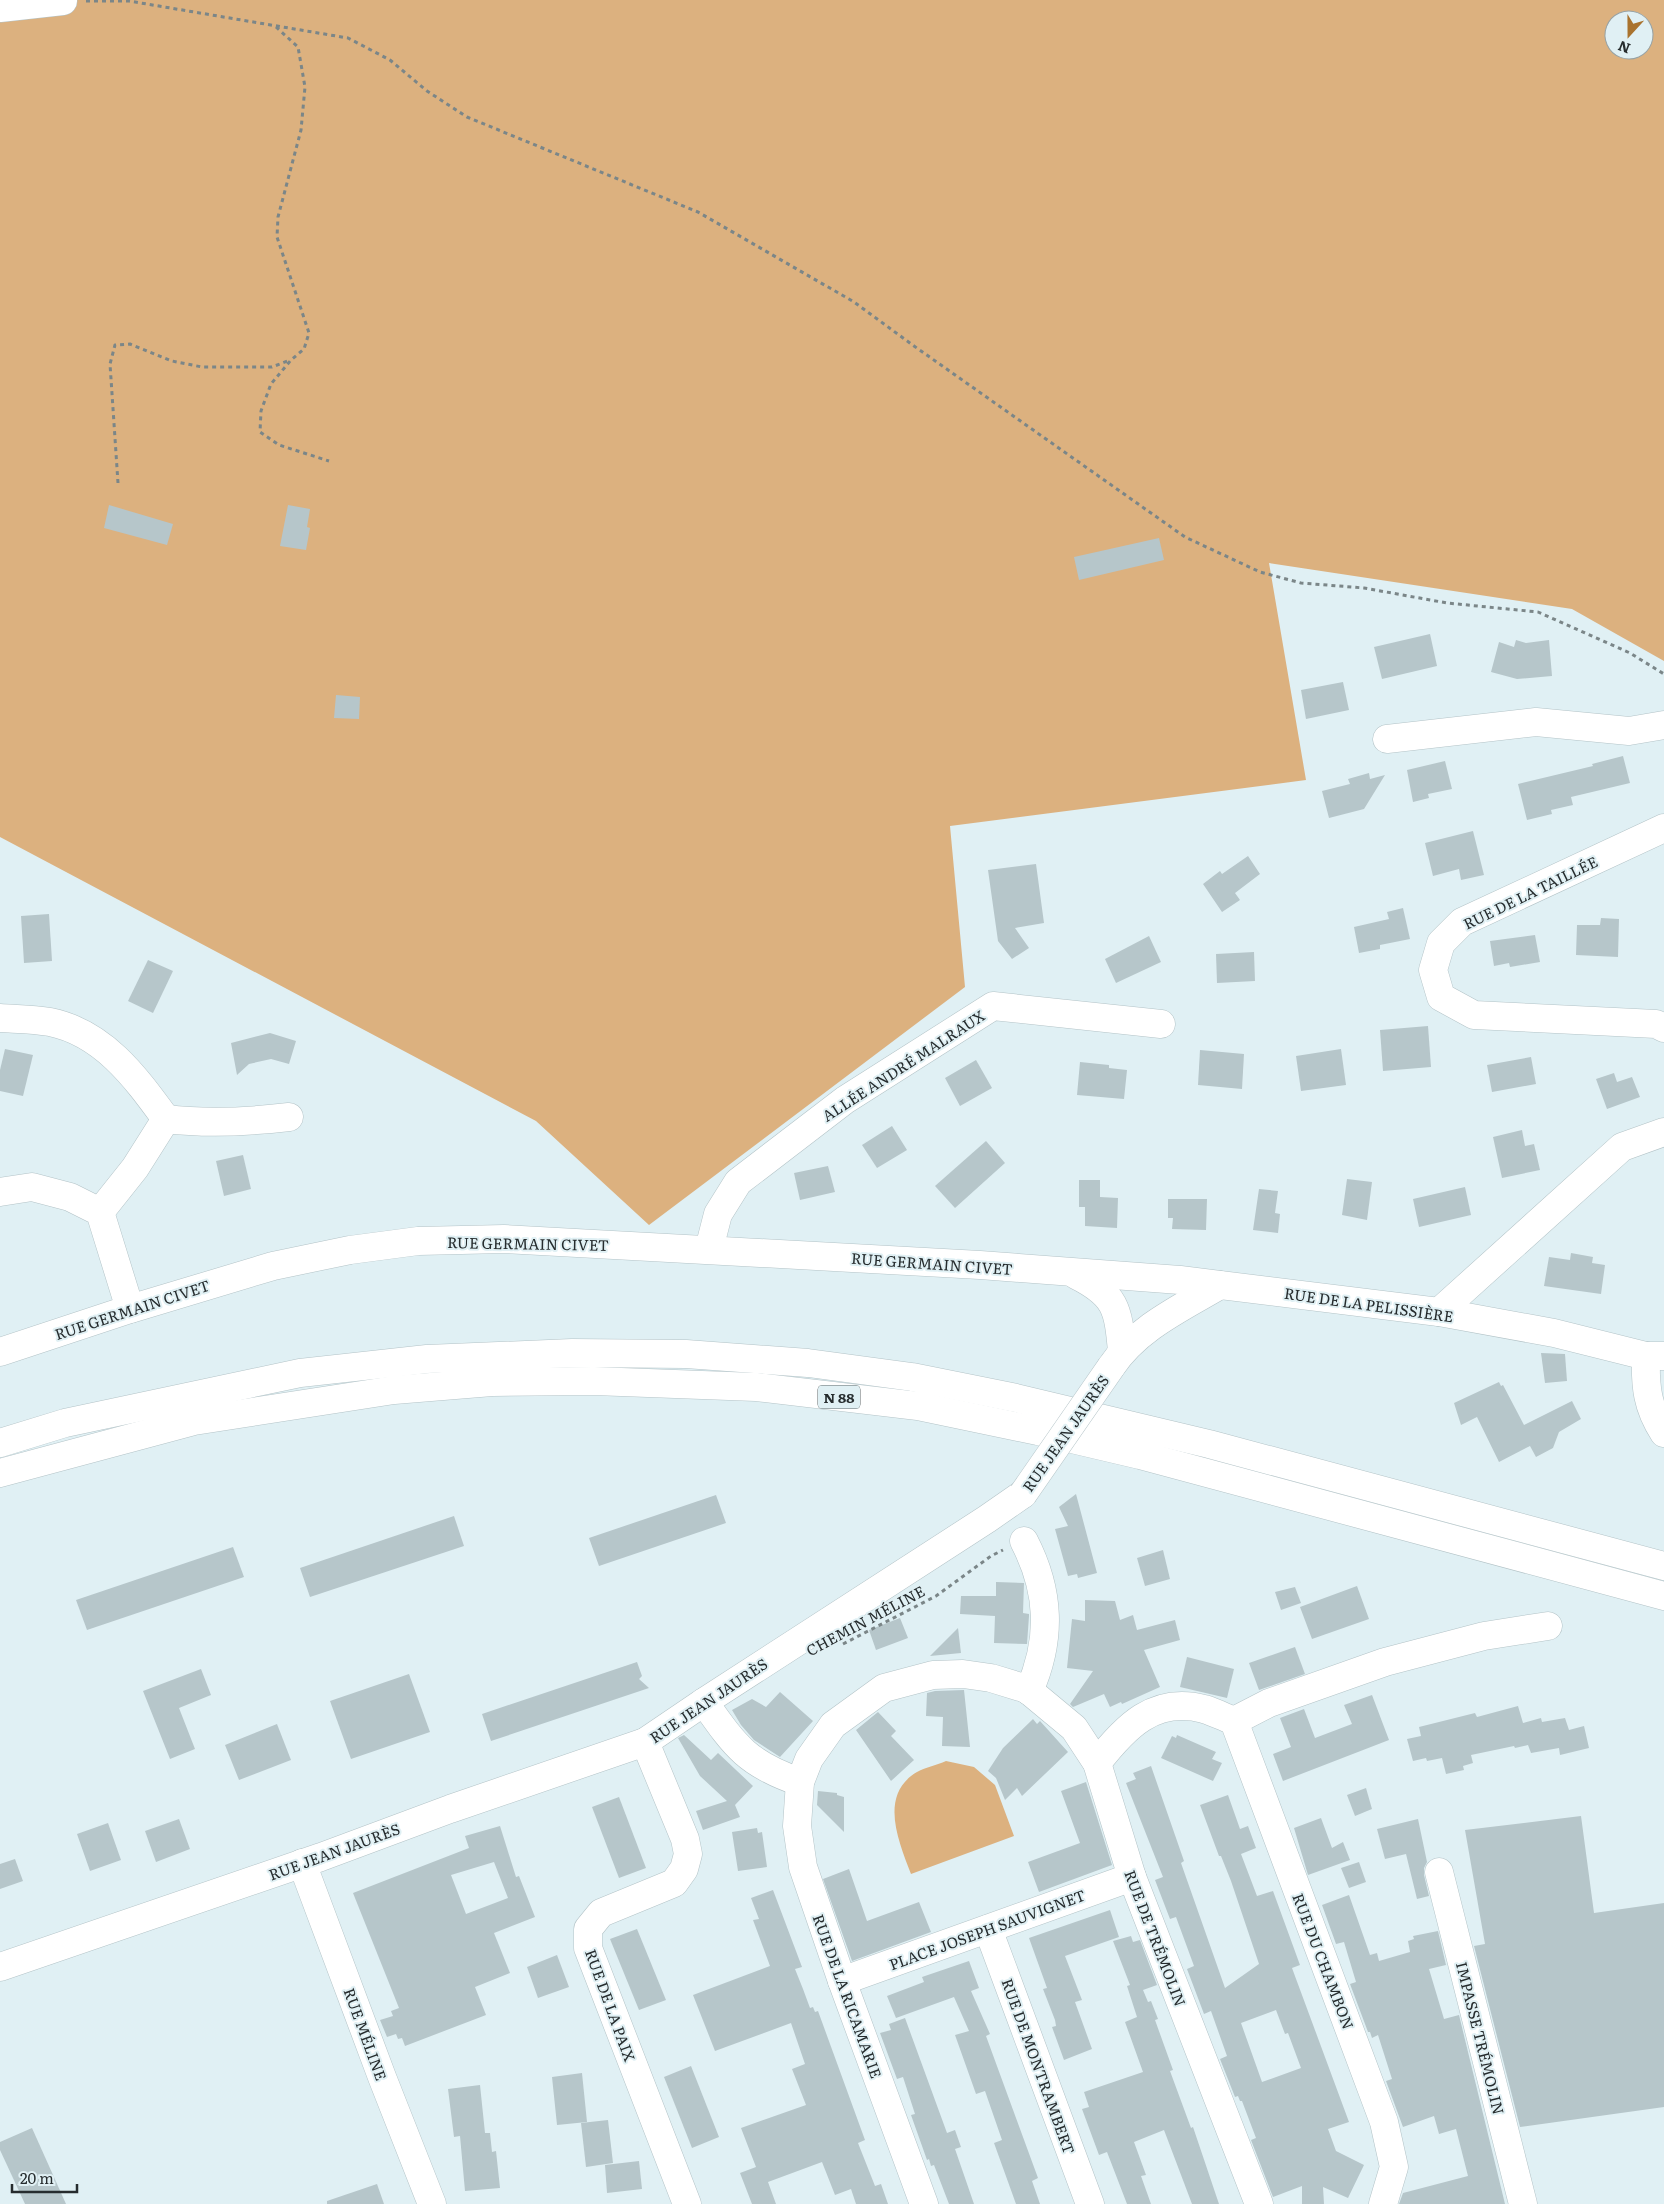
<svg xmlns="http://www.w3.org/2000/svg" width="1664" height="2204" font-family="Literata,serif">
<rect width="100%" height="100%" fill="#e0f0f4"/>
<g fill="#dcb17f" fill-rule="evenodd">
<path d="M0,0H1664V661L1572,609L1269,563L1306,780L950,826L965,987L649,1225L536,1121L0,837ZM1614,20H1644V50H1614Z"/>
<path d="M946,1761L974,1767L995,1785L1014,1836L911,1874C899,1842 878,1795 917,1772C926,1767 937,1765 946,1761Z"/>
</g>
<g fill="#b6c6ca" fill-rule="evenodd">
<polygon points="109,505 173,524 167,545 104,528"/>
<polygon points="288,505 310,509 307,527 310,528 306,550 280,546"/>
<polygon points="1159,538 1164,560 1079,580 1074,557"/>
<polygon points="1430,634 1437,666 1382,679 1374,647"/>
<polygon points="1516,640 1526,643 1549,640 1552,676 1517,679 1491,672 1499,642 1514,647"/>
<polygon points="1343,682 1349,710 1306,719 1301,690"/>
<polygon points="336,695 360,697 359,719 334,718"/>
<polygon points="1623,756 1630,783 1571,797 1573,805 1551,810 1552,814 1527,820 1518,784 1593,766 1592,764"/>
<polygon points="1445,761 1452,789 1428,794 1429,798 1413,802 1407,770"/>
<polygon points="1369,773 1370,779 1385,775 1364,809 1329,818 1322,791 1350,784 1348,779"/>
<polygon points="1473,831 1484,875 1461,880 1459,869 1433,876 1425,843"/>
<polygon points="1248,856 1260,874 1235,893 1240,900 1222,912 1203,884 1220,871 1222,874"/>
<polygon points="1036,864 1044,923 1015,928 1029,948 1012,959 998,941 988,870"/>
<polygon points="1403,908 1410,939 1380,945 1380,949 1359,953 1354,927 1389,919 1387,912"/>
<polygon points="49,914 52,961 24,963 21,916"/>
<polygon points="1601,918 1619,919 1618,957 1576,955 1577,925 1600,925"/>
<polygon points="1535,935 1540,962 1510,967 1509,963 1494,966 1490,941"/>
<polygon points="1149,936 1161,962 1116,983 1105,959"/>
<polygon points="1254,952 1255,981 1217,983 1216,954"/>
<polygon points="148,960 173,971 153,1013 128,1001"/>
<polygon points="1428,1026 1431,1067 1383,1071 1380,1030"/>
<polygon points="270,1033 296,1041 289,1064 271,1059 249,1064 237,1075 231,1043"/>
<polygon points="5,1049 33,1055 23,1096 0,1091 0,1070"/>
<polygon points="1341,1049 1346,1085 1301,1091 1296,1056"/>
<polygon points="1200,1050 1244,1054 1242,1089 1198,1085"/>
<polygon points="1531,1057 1536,1084 1492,1092 1487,1065"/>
<polygon points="976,1060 992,1088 960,1106 945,1078"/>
<polygon points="1080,1062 1109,1065 1109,1068 1127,1070 1124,1099 1077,1095"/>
<polygon points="1614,1073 1617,1082 1632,1077 1640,1097 1607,1109 1596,1079"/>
<polygon points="892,1126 907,1150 877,1168 862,1145"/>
<polygon points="1522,1130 1525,1146 1534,1144 1540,1170 1502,1178 1493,1137"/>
<polygon points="986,1141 1005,1163 955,1208 935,1186"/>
<polygon points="243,1155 251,1189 224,1196 216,1161"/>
<polygon points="828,1166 835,1192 800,1200 794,1173"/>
<polygon points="1347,1179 1372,1182 1367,1220 1342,1215"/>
<polygon points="1079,1180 1100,1180 1100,1197 1118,1198 1117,1228 1085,1226 1085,1207 1079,1207"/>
<polygon points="1465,1187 1471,1215 1419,1227 1413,1199"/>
<polygon points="1259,1189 1278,1191 1275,1213 1280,1214 1278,1233 1253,1230"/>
<polygon points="1168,1199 1207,1199 1206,1230 1172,1229 1173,1218 1168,1218"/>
<polygon points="1571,1253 1593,1257 1592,1263 1605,1265 1601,1294 1544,1286 1549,1257 1570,1260"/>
<polygon points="1541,1353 1565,1354 1567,1381 1545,1383"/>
<polygon points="1499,1382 1501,1386 1503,1385 1524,1425 1572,1401 1581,1419 1559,1432 1553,1448 1536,1457 1530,1446 1499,1462 1477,1417 1461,1425 1454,1403"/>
<polygon points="1076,1494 1097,1573 1078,1578 1077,1574 1068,1576 1055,1529 1068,1526 1059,1507"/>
<polygon points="716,1495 726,1523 599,1566 589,1538"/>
<polygon points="454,1516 464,1546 310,1597 300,1568"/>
<polygon points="233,1547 244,1577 87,1630 76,1600"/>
<polygon points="1163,1550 1170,1579 1145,1586 1137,1558"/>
<polygon points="996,1582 1024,1583 1023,1613 1029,1614 1029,1616 1027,1644 994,1643 995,1616 960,1614 961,1596 996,1596"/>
<polygon points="1357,1586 1369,1619 1312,1639 1300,1607"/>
<polygon points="1295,1587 1301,1603 1281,1610 1275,1592"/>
<polygon points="1085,1600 1115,1601 1120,1620 1133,1615 1137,1630 1175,1620 1180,1640 1144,1650 1160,1687 1122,1704 1121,1702 1110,1707 1104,1694 1073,1707 1070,1704 1093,1671 1067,1668 1072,1619 1085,1621"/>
<polygon points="900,1618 908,1638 876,1650 869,1630"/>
<polygon points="958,1628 961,1653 930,1656"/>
<polygon points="1295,1647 1305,1674 1259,1690 1249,1663"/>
<polygon points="1187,1657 1234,1669 1227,1698 1180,1687"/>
<polygon points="637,1662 642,1676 639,1679 649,1688 491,1741 482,1714"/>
<polygon points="201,1669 211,1695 179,1708 195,1749 170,1759 143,1691"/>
<polygon points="409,1674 430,1732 351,1759 330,1701"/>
<polygon points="964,1690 970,1747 942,1746 943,1717 926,1716 927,1693 935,1691"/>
<polygon points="780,1692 813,1721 780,1757 754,1740 741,1725 732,1710 752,1699 766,1707"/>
<polygon points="1372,1695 1389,1740 1283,1781 1273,1754 1291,1747 1280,1718 1304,1709 1315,1738 1352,1724 1344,1705"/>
<polygon points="1518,1706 1523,1723 1541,1718 1542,1722 1565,1718 1569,1730 1584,1726 1589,1748 1560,1755 1559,1748 1531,1753 1528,1745 1515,1748 1514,1746 1471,1755 1473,1763 1463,1766 1464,1770 1446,1774 1442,1758 1427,1761 1426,1758 1413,1761 1407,1739 1421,1736 1419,1727 1475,1713 1477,1717"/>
<polygon points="878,1712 896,1731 891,1736 914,1760 891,1781 856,1730"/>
<polygon points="1033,1719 1037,1724 1040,1721 1068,1752 1022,1796 1017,1788 1005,1800 996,1778 988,1771 1003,1748"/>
<polygon points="277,1724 291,1760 239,1780 225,1745"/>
<polygon points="684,1735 711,1760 718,1753 753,1786 735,1805 740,1817 703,1830 696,1811 727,1801 700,1776 678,1738"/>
<polygon points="1177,1735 1216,1752 1212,1759 1222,1763 1213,1781 1161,1758 1172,1736 1176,1738"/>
<path d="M1151,1766L1184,1861L1181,1863L1225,1988L1259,1964L1231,1881L1221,1856H1219L1200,1805L1228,1795L1240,1829L1248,1826L1256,1848L1241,1854L1257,1896L1273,1891L1300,1965L1292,1968L1349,2122L1328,2129L1336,2151L1364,2165L1348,2198L1323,2187L1324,2204H1302V2186L1273,2197L1251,2140L1256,2138L1242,2101H1240L1238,2096L1235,2097L1220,2059L1227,2056L1211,2011L1204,2014L1187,1969L1194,1966L1176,1917L1170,1919L1155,1880L1163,1877L1126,1783L1136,1779L1133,1773ZM1276,2010L1285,2034L1288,2033L1301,2068L1262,2082L1241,2023Z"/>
<polygon points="1086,1782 1112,1865 1039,1892 1028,1862 1080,1843 1061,1791"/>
<polygon points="1366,1788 1372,1809 1355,1816 1347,1795"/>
<polygon points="818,1791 837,1793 837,1795 844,1797 844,1832 817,1805"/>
<polygon points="619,1797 646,1868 619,1878 592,1807"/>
<polygon points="1581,1816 1594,1913 1664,1903 1664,2107 1520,2127 1474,1946 1485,1944 1465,1830"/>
<polygon points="1321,1818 1332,1848 1343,1842 1350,1860 1308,1875 1294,1828"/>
<polygon points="179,1819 190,1849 156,1862 145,1831"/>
<polygon points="1418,1819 1427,1862 1424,1868 1424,1875 1429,1896 1417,1899 1406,1854 1385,1859 1377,1829"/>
<polygon points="108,1823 121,1860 90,1871 77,1834"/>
<path d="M500,1826L516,1877L519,1876L535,1917L494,1933L510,1973L475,1987L486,2015L405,2046L402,2038L398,2039L396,2034L387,2037L380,2020L393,2016L391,2011L399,2008L353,1893L469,1848L465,1836ZM494,1862L508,1898L466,1914L451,1875Z"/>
<polygon points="757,1828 758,1833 762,1832 767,1867 738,1871 732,1832"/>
<polygon points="15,1859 23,1881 0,1889 0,1864"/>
<polygon points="1359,1862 1366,1882 1349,1888 1341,1868"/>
<polygon points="849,1869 867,1921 919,1902 931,1932 852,1961 823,1879"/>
<polygon points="773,1890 802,1967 795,1969 803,1989 810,2008 813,2007 815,2012 818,2011 865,2140 858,2143 875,2186 881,2184 888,2204 856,2204 851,2189 835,2195 822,2162 768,2182 776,2204 752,2204 740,2173 756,2167 741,2128 806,2105 792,2069 805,2064 791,2023 715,2051 693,1995 770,1966 753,1920 759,1919 751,1898"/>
<polygon points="1349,1895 1370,1955 1377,1953 1379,1961 1410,1952 1408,1941 1414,1939 1413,1936 1438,1931 1446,1965 1429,1969 1444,2019 1459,2015 1505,2204 1399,2204 1403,2193 1468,2176 1456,2129 1439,2134 1434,2116 1403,2127 1386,2081 1392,2079 1378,2035 1372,2038 1370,2032 1368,2032 1350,1984 1356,1982 1344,1942 1336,1944 1322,1905"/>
<polygon points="1110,1910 1119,1937 1065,1956 1082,2000 1075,2002 1092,2049 1064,2060 1052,2027 1056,2026 1055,2020 1043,1989 1047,1988 1029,1938"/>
<polygon points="637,1929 666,2000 639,2010 610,1939"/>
<polygon points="1131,1936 1133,1942 1140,1940 1157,1985 1143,1990 1148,2002 1151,2001 1158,2019 1155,2020 1173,2070 1170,2071 1191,2128 1193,2127 1219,2204 1192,2204 1164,2130 1134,2142 1146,2175 1141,2176 1151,2204 1127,2204 1107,2152 1099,2155 1082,2109 1089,2107 1084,2092 1143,2072 1125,2022 1137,2017 1127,1986 1130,1985 1113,1941"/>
<polygon points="557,1955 569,1987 538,1998 527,1967"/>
<polygon points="969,1961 979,1988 971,1991 990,2034 986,2036 1038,2178 1032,2181 1040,2204 1016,2204 994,2143 1002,2140 985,2091 976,2094 955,2035 969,2031 954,1997 896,2018 887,1996 924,1982 922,1977"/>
<polygon points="905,2018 947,2133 955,2130 961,2147 955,2149 974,2204 949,2204 934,2165 931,2166 929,2159 927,2160 911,2115 915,2114 903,2077 897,2079 880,2033 891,2030 889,2024"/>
<polygon points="691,2066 719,2137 692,2148 664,2077"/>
<polygon points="582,2073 587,2122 557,2125 552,2077"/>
<polygon points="480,2085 485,2133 490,2133 492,2152 496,2151 500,2188 465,2191 460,2136 454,2137 448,2089"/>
<polygon points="608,2120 613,2163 586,2167 581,2123"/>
<polygon points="32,2128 66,2204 25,2204 0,2150 0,2142"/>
<polygon points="639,2161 642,2189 607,2193 605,2165"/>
<polygon points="377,2184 384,2204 327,2204 327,2201"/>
</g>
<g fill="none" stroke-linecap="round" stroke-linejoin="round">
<g stroke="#b3c3c7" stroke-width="29">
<g id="minor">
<polyline points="0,8 63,1"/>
<polyline points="1387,739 1536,722 1629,731 1664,725"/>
<polyline points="1664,828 1462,922 1441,943 1433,970 1441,997 1474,1015 1656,1024 1664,1028"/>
<path d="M0,1018C16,1019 34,1019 50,1022C104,1033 136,1078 166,1119"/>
<polyline points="0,1192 32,1187 70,1197 100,1212 130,1309"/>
<path d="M100,1212L135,1168L166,1119C208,1124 247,1122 289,1117"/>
<polyline points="709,1249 718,1214 738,1182 845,1100 993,1006 1161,1024"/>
<path d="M1076,1275C1116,1295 1118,1308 1122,1351"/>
<polyline points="1439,1312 1622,1147 1664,1132"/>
<polyline points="0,1352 130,1309 273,1266 350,1250 418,1241 504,1239 980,1265 1180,1280 1439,1312 1554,1333 1646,1356 1664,1356"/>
<path d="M1111,1367C1137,1328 1181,1308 1220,1285"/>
<path d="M1024,1541C1050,1591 1052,1639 1029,1691"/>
<path d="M704,1702C735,1746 747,1764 800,1782"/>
<polyline points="1234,1721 1269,1703 1385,1662 1484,1636 1548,1626"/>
<polyline points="645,1742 685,1839 688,1854 684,1869 674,1883 601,1913 588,1929 588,1948 687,2204"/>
<path d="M1097,1763C1125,1727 1154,1696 1204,1709C1214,1712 1224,1717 1234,1721L1384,2122L1394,2167L1383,2204"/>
<polyline points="302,1863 382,2077 432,2204"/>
<polyline points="1439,1872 1523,2204"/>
<polyline points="988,1929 1090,2204"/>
<polyline points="0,1967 321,1857 450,1809 645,1742 704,1702 987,1519 1023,1494"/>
<polyline points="842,1981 1132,1877"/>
<polyline points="924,2204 842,1981 803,1867 797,1826 800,1782 809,1759 833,1725 884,1688 933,1675 963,1674 991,1678 1027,1689 1074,1728 1097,1763 1132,1877 1259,2204"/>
</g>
</g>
<g stroke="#b3c3c7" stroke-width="29">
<g id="highway">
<path d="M1646,1356C1645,1386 1647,1407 1664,1433"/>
<polyline points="0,1443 65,1423 300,1373 427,1359 572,1353 686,1354 808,1363 912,1377 1016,1398 1209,1444 1664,1566"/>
<polyline points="0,1473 194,1421 394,1390 492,1382 594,1381 756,1387 918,1406 1038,1431 1140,1455 1664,1596"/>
</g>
</g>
<g stroke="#7b8688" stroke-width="3" stroke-dasharray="4 4" stroke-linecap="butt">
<polyline points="86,1 129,1 348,38 390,60 427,91 467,117 698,212 854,302 914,346 1185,537 1260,572 1301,583 1364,588 1447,603 1538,612 1630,653 1664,674"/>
<polyline points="276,27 298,47 305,87 301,130 278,217 277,237 309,333 304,349 291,360 271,384 261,411 260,432 279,445 329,461"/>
<polyline points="118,483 110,364 115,345 130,344 172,361 202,367 272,367 290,360"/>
<polyline points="843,1644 936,1596 991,1556 1003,1550"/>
</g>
<use href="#minor" stroke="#fff" stroke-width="28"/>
<use href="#highway" stroke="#fff" stroke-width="28"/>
<g stroke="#b3c3c7" stroke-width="29" stroke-linecap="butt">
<polyline id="minor-bridge" points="1023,1494 1111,1367"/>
</g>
<use href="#minor-bridge" stroke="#fff" stroke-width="28"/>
</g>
<g text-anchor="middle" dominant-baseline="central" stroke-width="4" stroke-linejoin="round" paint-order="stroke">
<rect fill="#e0f0f4" stroke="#5e6769" stroke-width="1" x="818" y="1385.5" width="42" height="23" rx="4"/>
<g font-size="14" font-weight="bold" fill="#262c2e">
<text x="839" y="1397">N 88</text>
</g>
<g font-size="15" fill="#262c2e" stroke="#e0f0f4">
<text transform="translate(1530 892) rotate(-26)">RUE DE LA TAILLÉE</text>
<text transform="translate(903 1065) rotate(-33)">ALLÉE ANDRÉ MALRAUX</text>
<text transform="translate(528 1243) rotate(1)">RUE GERMAIN CIVET</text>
<text transform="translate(932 1263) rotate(4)">RUE GERMAIN CIVET</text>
<text transform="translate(1369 1304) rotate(8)">RUE DE LA PELISSIÈRE</text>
<text transform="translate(132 1309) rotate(-18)">RUE GERMAIN CIVET</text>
<text transform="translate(1065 1433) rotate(-55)">RUE JEAN JAURÈS</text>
<text transform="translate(865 1620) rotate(-28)">CHEMIN MÉLINE</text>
<text transform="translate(708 1700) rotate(-34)">RUE JEAN JAURÈS</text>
<text transform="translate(334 1851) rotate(-20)">RUE JEAN JAURÈS</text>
<text transform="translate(987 1929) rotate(-20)">PLACE JOSEPH SAUVIGNET</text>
<text transform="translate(1156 1938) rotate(69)">RUE DE TRÉMOLIN</text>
<text transform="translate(1324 1961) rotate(69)">RUE DU CHAMBON</text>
<text transform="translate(848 1996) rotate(70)">RUE DE LA RICAMARIE</text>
<text transform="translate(611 2005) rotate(70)">RUE DE LA PAIX</text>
<text transform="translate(366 2034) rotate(70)">RUE MÉLINE</text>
<text transform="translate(1481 2038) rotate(76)">IMPASSE TRÉMOLIN</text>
<text transform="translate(1039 2066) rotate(70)">RUE DE MONTRAMBERT</text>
</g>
</g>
<g transform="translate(1629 35) rotate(201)"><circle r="24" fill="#e0f0f4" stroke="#96a2a5"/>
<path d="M0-4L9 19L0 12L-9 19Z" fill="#a9732e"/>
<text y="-8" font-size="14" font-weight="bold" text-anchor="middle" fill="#262c2e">N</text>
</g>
<path d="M12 2184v8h65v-8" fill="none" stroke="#262c2e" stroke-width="2.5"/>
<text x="20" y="2184" font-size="15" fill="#262c2e" stroke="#e0f0f4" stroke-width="4" paint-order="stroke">20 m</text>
</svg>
